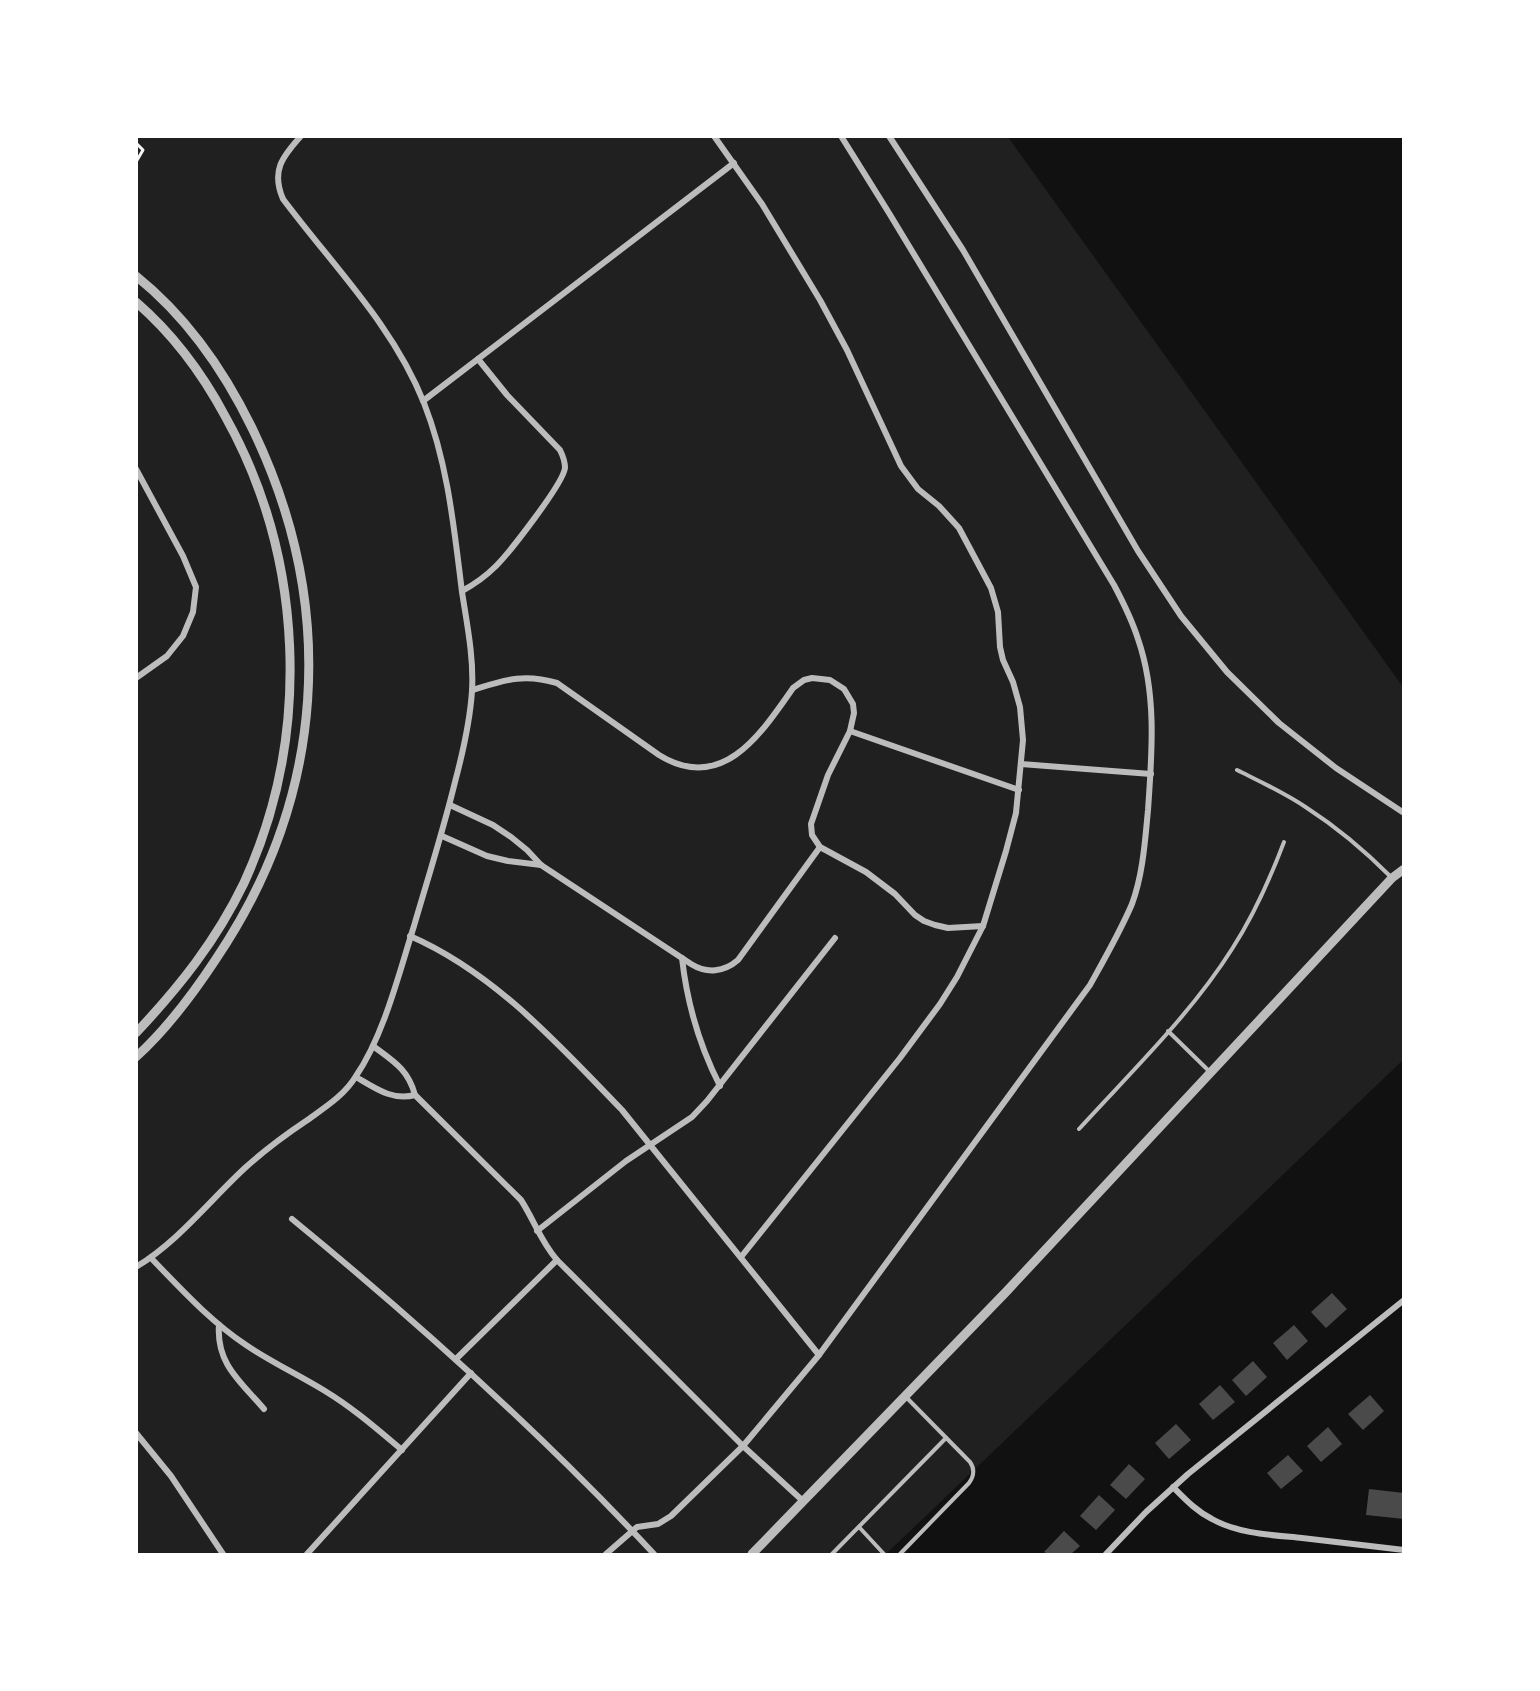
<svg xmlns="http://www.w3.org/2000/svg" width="1540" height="1691" font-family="'Exo 2',sans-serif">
<rect width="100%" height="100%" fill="#111"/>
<polygon fill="#202020" points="137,137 1008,137 1403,687 1403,1060 886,1554 137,1554"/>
<g fill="#4a4a4a">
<polygon points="1332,1293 1347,1309 1326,1328 1311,1312"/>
<polygon points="1294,1325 1308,1341 1287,1360 1273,1343"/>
<polygon points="1253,1361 1267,1377 1246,1396 1232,1380"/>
<polygon points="1220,1385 1235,1402 1213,1420 1199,1404"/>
<polygon points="1370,1395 1384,1411 1363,1430 1348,1414"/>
<polygon points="1176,1424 1191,1440 1169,1459 1155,1443"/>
<polygon points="1328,1427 1342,1444 1321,1462 1307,1446"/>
<polygon points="1288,1455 1303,1471 1281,1489 1267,1473"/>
<polygon points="1129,1464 1145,1479 1126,1499 1110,1485"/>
<polygon points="1369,1489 1404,1493 1404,1519 1366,1515"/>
<polygon points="1099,1495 1115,1510 1096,1530 1080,1516"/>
<polygon points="1064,1531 1080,1546 1071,1554 1048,1554 1044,1552"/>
</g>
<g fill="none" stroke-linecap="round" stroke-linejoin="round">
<polyline stroke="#f5f5f5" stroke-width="3" points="136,143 143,150 136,162"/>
<g stroke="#bcbcbc" stroke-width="4">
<path d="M1237,770C1261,782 1285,793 1307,808C1338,828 1365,851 1391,877"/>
<polyline points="1168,1031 1210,1072"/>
<path d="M1079,1129C1131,1072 1191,1014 1232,949C1254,915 1270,879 1284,842"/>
<polyline points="859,1527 884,1554"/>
<polyline points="832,1554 946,1438"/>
<path d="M900,1554L969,1483C974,1476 975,1469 970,1462L906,1397"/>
</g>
<g stroke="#bcbcbc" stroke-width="6">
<polyline points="714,136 762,204 820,300 847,350 901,466 918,489 939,506 959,528 991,588 998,612 1000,647 1003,660 1013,682 1020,707 1023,740 1016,813 1006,851 983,926 957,977 940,1004 900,1058 741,1257"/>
<polyline points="889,136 963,250 1138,551 1181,616 1227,672 1279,723 1336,768 1404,813"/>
<polyline points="423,401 734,163"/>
<polyline points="136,469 183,556 196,587 193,612 183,636 167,656 136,678"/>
<path d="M462,591C475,584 486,576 496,566C509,553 563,484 565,468C565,462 563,456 560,450L507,395L478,359"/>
<path d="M472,690C505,680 523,673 557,683L659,755C722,794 761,734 793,688L804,680L812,678L830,680L844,689L853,704L854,713L850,731L828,775L811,824L812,835L820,847L866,872L895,894L915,915L924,921L935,925L948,928L983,926"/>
<polyline points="850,731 1019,790"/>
<polyline points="1021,764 1151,774"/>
<path d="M450,805L493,825L511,837L527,850L541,865L691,964C707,974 724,972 738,960L820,847"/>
<polyline points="442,836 487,856 508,861 541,865"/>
<path d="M410,936C495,973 559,1045 622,1110L819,1355"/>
<path d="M682,958C687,1003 699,1045 720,1086"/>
<path d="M373,1046C393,1061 408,1069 415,1095L521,1200C534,1220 541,1242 557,1260L743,1446L803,1501"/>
<path d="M356,1077C375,1088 392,1101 415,1095"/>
<path d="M292,1219C420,1324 542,1434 654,1554"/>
<polyline points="537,1231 626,1161 692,1117 707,1101 835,938"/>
<path d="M151,1258C181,1289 210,1321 246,1345C271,1362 299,1375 325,1391C353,1408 377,1429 402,1450"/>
<path d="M136,1267C179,1241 210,1200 246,1167C265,1150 285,1135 306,1121C324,1108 344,1096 356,1076C384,1035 399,973 414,926C428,878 443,831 455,782C463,752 470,721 472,691C474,658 467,624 462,592C454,528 448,464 424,403C393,325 333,266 283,199C271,171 282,157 301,136"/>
<path d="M219,1325C216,1364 241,1382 264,1409"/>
<polyline points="456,1359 557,1260"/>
<polyline points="136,1433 171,1476 223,1554"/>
<path d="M1173,1487C1185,1499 1196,1511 1212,1519C1239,1534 1272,1535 1302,1538C1336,1542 1370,1546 1404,1550"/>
<polyline points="307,1554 471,1373"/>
<path d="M606,1554L637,1527L658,1524L671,1516L743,1446L819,1355L1090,985C1105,958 1120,932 1132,904C1143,874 1145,841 1148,810C1152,753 1157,694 1138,639C1132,620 1123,602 1114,585L889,213L841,136"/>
<polyline points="1106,1554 1146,1512 1188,1474 1404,1300"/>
</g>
<g stroke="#bcbcbc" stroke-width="9">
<path d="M136,276C187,317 225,372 253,430C338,607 326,796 216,959C193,994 168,1028 136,1057"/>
<path d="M136,302C173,334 202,373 225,416C304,557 312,735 244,883C216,941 180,986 136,1033"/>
<polyline points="752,1554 1005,1293 1392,878 1404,869"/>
</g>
</g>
<rect width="1540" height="1691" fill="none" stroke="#ffffff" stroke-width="276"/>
</svg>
